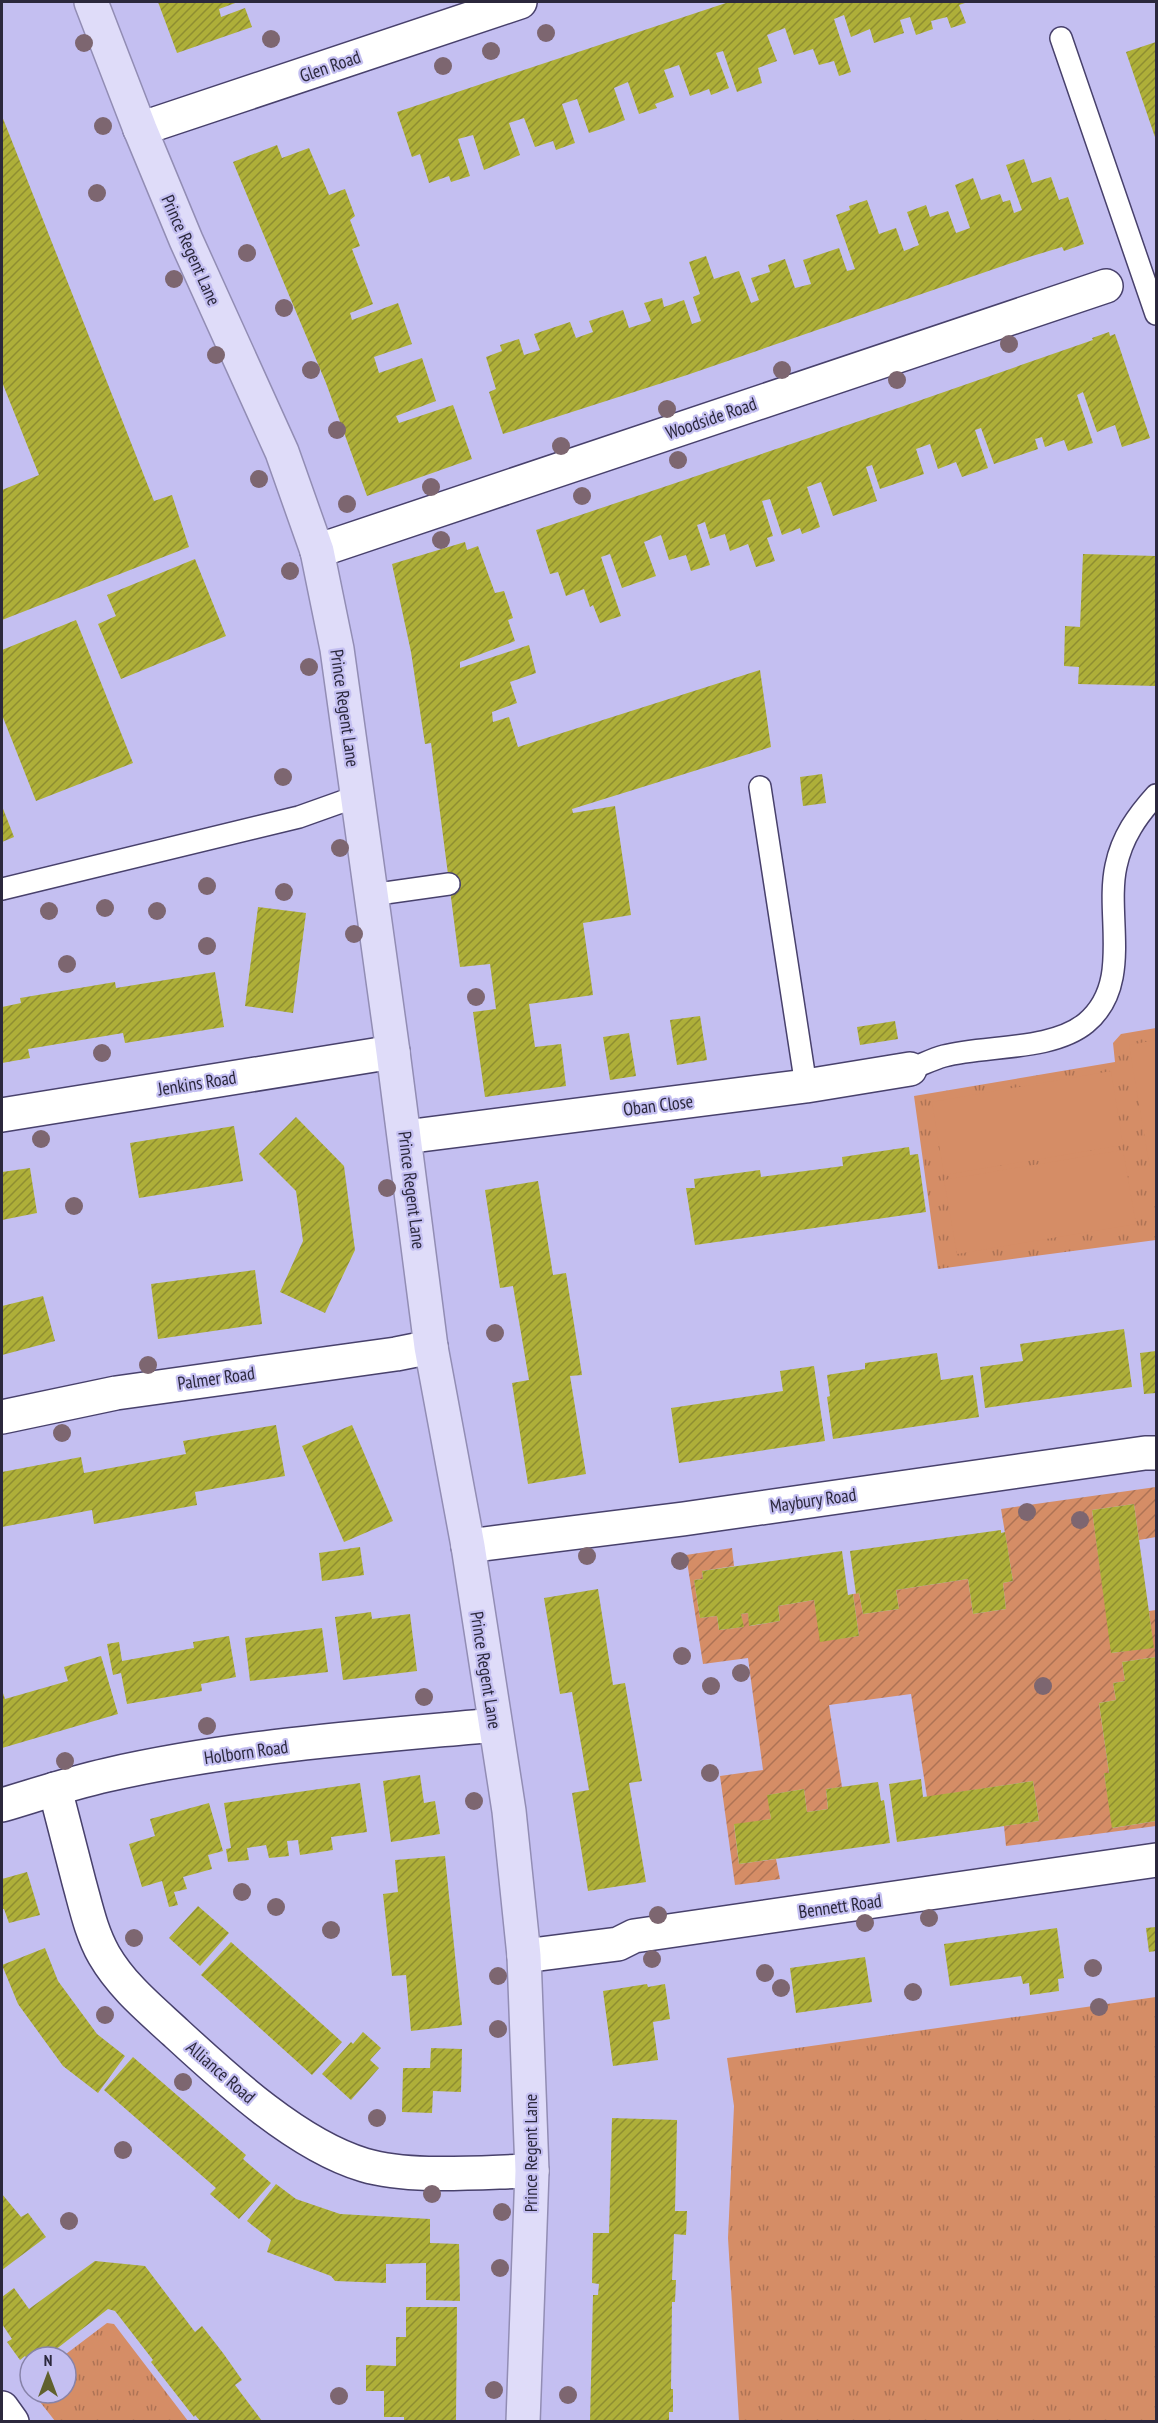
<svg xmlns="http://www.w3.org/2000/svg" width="1158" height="2423" font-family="'PT Sans Narrow',sans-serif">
<defs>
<pattern id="grass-tufts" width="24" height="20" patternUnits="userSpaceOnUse" patternTransform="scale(1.5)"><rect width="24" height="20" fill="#d58d66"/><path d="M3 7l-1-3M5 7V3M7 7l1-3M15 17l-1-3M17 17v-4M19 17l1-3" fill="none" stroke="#ad7355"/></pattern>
<pattern id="garden-furrows" width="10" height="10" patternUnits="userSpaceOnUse" patternTransform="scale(1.5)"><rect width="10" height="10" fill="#d58d66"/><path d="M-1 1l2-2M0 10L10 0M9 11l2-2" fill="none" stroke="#ad7355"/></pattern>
<pattern id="building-hatch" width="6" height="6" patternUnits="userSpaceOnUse" patternTransform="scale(1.5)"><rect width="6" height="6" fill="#aeaf39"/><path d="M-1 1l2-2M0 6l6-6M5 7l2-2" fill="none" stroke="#8e8e31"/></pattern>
</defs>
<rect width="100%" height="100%" fill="#c4bff1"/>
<g fill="url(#grass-tufts)">
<polygon points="1156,1028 1156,1240 938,1269 914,1096 1115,1062 1113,1043 1121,1034"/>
<polygon points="1156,1997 1156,2421 739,2421 728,2238 734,2106 727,2058"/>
<polygon points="107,2323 114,2324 188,2421 55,2421 33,2393 66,2393 66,2357 62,2357"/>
</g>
<polygon fill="url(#garden-furrows)" points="1156,1487 1156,1537 1139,1540 1134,1504 1092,1510 1112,1653 1153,1647 1149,1611 1156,1610 1156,1657 1122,1662 1125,1681 1113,1683 1116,1700 1099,1703 1109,1773 1104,1773 1113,1828 1156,1821 1156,1826 1006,1846 1004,1826 1039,1821 1033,1781 927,1797 911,1694 829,1705 842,1787 826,1789 828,1809 807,1812 804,1789 768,1795 771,1819 734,1825 739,1864 776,1859 780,1879 735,1885 720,1776 763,1770 748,1658 703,1664 686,1555 732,1548 734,1566 702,1571 703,1579 694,1580 700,1618 717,1616 719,1630 743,1627 741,1614 748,1613 750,1626 780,1621 778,1606 814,1600 821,1641 859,1636 853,1594 859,1593 863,1614 899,1609 896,1590 968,1579 973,1614 1006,1609 1003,1583 1013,1581 1001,1509"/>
<g fill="#d58d66">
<polygon points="1156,1040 1156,1204 1129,1045"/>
<polygon points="1111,1071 1123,1145 944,1175 932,1102"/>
<polygon points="1123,1150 1136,1224 957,1254 944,1180"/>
</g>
<g fill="url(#building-hatch)">
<polygon points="158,2 238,2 219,9 221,17 245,8 252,27 177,53"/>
<polygon points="729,2 968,2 959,5 966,23 951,28 947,17 931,21 933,29 916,35 910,17 900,20 904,33 874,43 870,29 851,37 844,15 834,19 851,72 839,76 834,61 819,65 813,49 794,55 785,28 767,35 777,61 758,68 762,83 737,92 723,51 716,53 729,88 711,95 709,89 690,96 679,65 664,70 674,97 655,104 657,108 639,114 628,82 614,88 625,120 607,127 589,133 577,99 562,104 575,143 556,150 553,141 535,147 524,118 509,123 520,155 484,170 473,135 458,139 470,176 451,182 449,176 429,183 420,154 412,157 397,112"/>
<polygon points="1156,42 1156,140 1126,52"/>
<polygon points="2,116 154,501 172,495 189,547 2,620 2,490 39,475 2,382"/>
<polygon points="277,145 282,158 309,148 329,195 345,189 355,216 350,220 360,246 352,249 373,304 350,313 352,320 398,303 412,344 374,357 379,373 422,358 436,401 396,416 399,423 453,405 472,459 367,496 326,383 233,162"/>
<polygon points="1024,159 1032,183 1051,177 1059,200 1068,197 1084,244 1064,251 1062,247 1029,257 687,375 503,434 489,392 496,389 486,357 502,351 500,345 519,339 524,355 540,350 534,334 570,322 576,338 593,332 589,321 623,310 629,328 651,321 644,303 662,298 664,307 684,300 692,324 701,321 693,297 700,294 689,262 706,256 714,279 739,271 751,303 759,300 751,278 770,272 768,265 785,259 795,288 811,284 803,260 839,248 847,271 855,269 836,215 850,210 849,206 867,200 879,234 896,228 904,251 919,245 907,212 926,205 930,217 948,211 956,233 970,228 955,185 973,178 981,200 1000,194 1003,202 1010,200 1014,213 1022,210 1006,165"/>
<polygon points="1109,332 1110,336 1115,334 1150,438 1122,447 1115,425 1097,432 1083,392 1077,395 1093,443 1068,451 1064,440 1045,447 1042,437 1035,439 1038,449 994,464 981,428 975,430 988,468 962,477 956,462 938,469 930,444 916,449 924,474 880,489 872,465 866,467 877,501 833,516 821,482 807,487 820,527 802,534 800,528 782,535 770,499 762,501 773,536 767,538 775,561 756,567 748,544 730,551 725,534 710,539 705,522 697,525 710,565 691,571 686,555 669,560 661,535 644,542 656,576 622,588 610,554 601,557 621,616 600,623 593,605 590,607 584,589 566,596 558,572 550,574 536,530 901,407 1093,340 1092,338"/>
<polygon points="465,542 467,550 478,546 495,593 504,591 513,618 508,620 515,641 460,662 460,668 529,645 536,673 510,682 517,703 492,712 493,722 509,717 518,747 760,670 771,747 572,809 573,813 615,806 631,915 583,923 593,995 529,1004 535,1047 561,1044 566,1086 485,1097 473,1012 496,1009 490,964 460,967 431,743 425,744 411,652 392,564"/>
<polygon points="1083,554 1156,556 1156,686 1078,684 1079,667 1064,666 1065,626 1080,627"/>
<polygon points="195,559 226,636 121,679 98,624 116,616 107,595"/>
<polygon points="76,620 133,763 36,801 2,715 2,650"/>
<polygon points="822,774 826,803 803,806 800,777"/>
<polygon points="2,806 14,837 2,842"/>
<polygon points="258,907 306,913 293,1013 245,1006"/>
<polygon points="215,972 224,1027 125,1043 123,1033 28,1049 30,1058 2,1063 2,1007 21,1003 20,998 115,982 116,988"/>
<polygon points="700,1016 707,1060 677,1065 670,1020"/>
<polygon points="895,1021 898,1039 860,1045 857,1027"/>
<polygon points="629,1033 636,1076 610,1080 603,1037"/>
<polygon points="296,1117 344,1166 355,1250 325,1313 280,1292 303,1241 296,1191 259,1154"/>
<polygon points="234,1126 243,1181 139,1198 130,1143"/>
<polygon points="909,1147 910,1155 918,1154 926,1212 695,1245 686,1188 695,1188 694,1179 760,1170 761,1177 843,1166 842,1157"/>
<polygon points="30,1168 37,1213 2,1220 2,1172"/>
<polygon points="538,1181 553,1275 566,1273 582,1375 570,1376 586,1474 528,1484 512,1383 529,1380 513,1286 500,1288 485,1190"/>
<polygon points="255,1270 262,1324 158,1339 151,1284"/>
<polygon points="43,1296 55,1341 2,1355 2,1306"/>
<polygon points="1124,1329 1132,1387 985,1408 980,1367 1023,1361 1020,1344"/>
<polygon points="1156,1351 1156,1393 1144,1394 1140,1353"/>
<polygon points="937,1353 941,1380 973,1375 979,1417 833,1439 827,1397 830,1396 827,1375 865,1369 865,1363"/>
<polygon points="814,1366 825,1441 679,1463 671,1408 783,1391 780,1371"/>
<polygon points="276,1425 285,1476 195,1492 197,1505 94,1524 92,1510 2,1527 2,1472 81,1457 84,1473 186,1454 183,1441"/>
<polygon points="352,1425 393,1521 344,1542 302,1446"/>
<polygon points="1134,1504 1154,1648 1111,1653 1092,1510"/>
<polygon points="1001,1530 1001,1533 1005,1532 1013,1581 1003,1583 1006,1609 973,1614 968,1579 896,1590 899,1609 863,1614 859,1593 856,1594 850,1551"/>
<polygon points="360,1547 364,1575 322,1581 319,1553"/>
<polygon points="842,1551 848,1595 853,1594 859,1636 820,1642 814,1600 778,1606 780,1621 749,1626 748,1613 741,1614 744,1627 719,1630 717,1616 700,1618 694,1580 703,1579 702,1571"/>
<polygon points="598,1589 613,1685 625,1683 642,1781 629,1783 646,1882 588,1891 572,1793 589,1790 572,1692 560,1694 544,1598"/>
<polygon points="371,1612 372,1619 410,1614 417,1671 343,1680 335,1617"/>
<polygon points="322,1628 328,1672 250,1681 245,1638"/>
<polygon points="229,1636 236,1677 201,1684 202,1691 127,1704 121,1673 113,1675 107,1644 119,1642 122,1661 194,1648 193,1642"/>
<polygon points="101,1656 118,1714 2,1748 2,1690 5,1699 68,1681 64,1667"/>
<polygon points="1156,1657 1156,1821 1112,1828 1104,1773 1109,1773 1099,1703 1116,1700 1113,1683 1125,1681 1122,1662"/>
<polygon points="420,1775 424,1803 435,1801 440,1834 391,1842 383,1781"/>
<polygon points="921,1779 923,1797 1033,1781 1039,1821 897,1842 889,1784"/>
<polygon points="878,1782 881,1801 884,1800 890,1843 739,1864 734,1824 771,1819 767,1795 804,1789 807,1812 828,1809 826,1789"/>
<polygon points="360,1783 367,1832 331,1837 333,1850 300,1855 298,1840 287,1841 289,1856 269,1858 266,1845 247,1848 249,1860 228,1862 226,1849 231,1848 224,1803"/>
<polygon points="209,1803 223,1851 208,1855 212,1869 183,1877 187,1889 174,1892 178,1905 169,1907 162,1881 142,1887 129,1844 155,1836 150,1819"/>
<polygon points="445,1856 462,2025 411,2031 406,1975 392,1976 383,1894 398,1892 395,1860"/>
<polygon points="27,1872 40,1915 9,1923 4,1909 2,1909 2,1879"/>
<polygon points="198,1906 229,1933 200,1966 169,1938"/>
<polygon points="1156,1927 1156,1951 1149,1952 1146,1928"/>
<polygon points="1057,1928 1064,1978 1058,1979 1059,1991 1030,1995 1029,1983 1023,1984 1021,1976 950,1986 944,1944"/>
<polygon points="231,1942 342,2042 312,2075 201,1975"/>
<polygon points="45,1948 58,1981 97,2034 125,2056 98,2093 63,2066 18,2004 2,1965"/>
<polygon points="865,1957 872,2002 796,2013 790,1968"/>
<polygon points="647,1984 648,1987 665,1984 670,2019 653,2022 658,2060 613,2066 603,1991"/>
<polygon points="363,2032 381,2048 370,2060 379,2068 351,2100 322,2074 351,2042 353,2044"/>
<polygon points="431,2048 462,2049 461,2092 433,2091 432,2113 402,2112 403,2068 430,2068"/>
<polygon points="133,2057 246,2155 243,2159 271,2183 239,2219 210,2194 216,2188 104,2090"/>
<polygon points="612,2118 677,2120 675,2211 687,2211 686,2235 674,2234 672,2280 676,2280 675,2302 672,2302 671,2389 673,2389 673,2412 669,2412 669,2421 590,2421 593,2295 598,2295 599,2284 592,2283 593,2233 609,2233"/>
<polygon points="276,2184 296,2199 340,2214 430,2219 430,2243 459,2244 460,2301 426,2300 426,2263 386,2264 386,2283 335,2281 331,2276 267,2252 271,2240 247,2221"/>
<polygon points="2,2194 21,2217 28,2213 46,2237 2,2270"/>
<polygon points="95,2261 145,2266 195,2332 202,2326 223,2353 242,2380 235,2385 262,2421 200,2421 195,2415 194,2417 151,2362 153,2360 115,2311 108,2309 46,2357 30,2357 30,2362 25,2356 20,2360 7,2342 12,2339 2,2324 2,2297 14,2288 29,2309"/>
<polygon points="406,2307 457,2307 456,2421 404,2421 404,2417 384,2417 384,2391 366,2391 366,2365 396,2366 396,2337 406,2337"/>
</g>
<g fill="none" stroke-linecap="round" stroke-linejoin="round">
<g stroke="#48416c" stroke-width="24">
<g id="service">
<polyline points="1061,38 1156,314"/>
<polyline points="760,787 806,1086"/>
<polyline points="2,889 299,817 358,796"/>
<polyline points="371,895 449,884"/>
<path d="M910,1069C921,1065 933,1059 944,1056C986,1045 1052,1051 1086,1023C1133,984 1105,916 1116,866C1122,837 1137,816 1156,795"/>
</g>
</g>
<g stroke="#48416c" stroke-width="36">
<g id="minor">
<polyline points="140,129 520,2"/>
<polyline points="317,551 1106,286"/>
<polyline points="2,1115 393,1052"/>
<polyline points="405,1137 806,1086 910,1069"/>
<polyline points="2,1417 116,1393 396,1354 431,1347"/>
<polyline points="468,1546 683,1519 1145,1453 1156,1453"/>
<path d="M55,1789C63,1820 71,1851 79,1882C86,1907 91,1932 104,1955C122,1986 149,2008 175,2032C226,2079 297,2145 364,2165C411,2179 482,2172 532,2171"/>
<path d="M2,1805C36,1795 71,1783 107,1775C234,1746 365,1737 495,1725"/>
<polyline points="524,1956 618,1944 634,1936 1156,1860"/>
<polyline points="2,2408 12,2422"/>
</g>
</g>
<g stroke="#928db4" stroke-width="36">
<polyline id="primary" points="91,2 140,129 186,240 282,452 317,551 337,649 393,1052 431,1347 468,1546 509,1811 524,1956 532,2171 523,2422"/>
</g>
<use href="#service" stroke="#fff" stroke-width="21"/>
<use href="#minor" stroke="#fff" stroke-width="33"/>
<use href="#primary" stroke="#dfdcf9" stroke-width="33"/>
</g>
<g fill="#7d6670">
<circle cx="546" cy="33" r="9"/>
<circle cx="271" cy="39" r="9"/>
<circle cx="84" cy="43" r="9"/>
<circle cx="491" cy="51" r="9"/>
<circle cx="443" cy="66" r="9"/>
<circle cx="103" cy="126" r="9"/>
<circle cx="97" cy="193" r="9"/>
<circle cx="247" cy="253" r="9"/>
<circle cx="174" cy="279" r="9"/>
<circle cx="284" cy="308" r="9"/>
<circle cx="1009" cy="344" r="9"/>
<circle cx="216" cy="355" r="9"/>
<circle cx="311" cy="370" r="9"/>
<circle cx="782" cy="370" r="9"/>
<circle cx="897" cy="380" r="9"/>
<circle cx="667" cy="409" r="9"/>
<circle cx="337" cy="430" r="9"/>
<circle cx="561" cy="446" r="9"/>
<circle cx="678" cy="460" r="9"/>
<circle cx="259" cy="479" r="9"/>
<circle cx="431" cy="487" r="9"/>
<circle cx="582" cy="496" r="9"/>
<circle cx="347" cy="504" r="9"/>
<circle cx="441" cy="540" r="9"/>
<circle cx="290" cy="571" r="9"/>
<circle cx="309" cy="667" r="9"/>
<circle cx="283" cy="777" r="9"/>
<circle cx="340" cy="848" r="9"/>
<circle cx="207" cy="886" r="9"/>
<circle cx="284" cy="892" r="9"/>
<circle cx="105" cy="908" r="9"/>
<circle cx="49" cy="911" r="9"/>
<circle cx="157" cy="911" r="9"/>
<circle cx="354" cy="934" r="9"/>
<circle cx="207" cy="946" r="9"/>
<circle cx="67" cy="964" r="9"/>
<circle cx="476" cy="997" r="9"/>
<circle cx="102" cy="1053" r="9"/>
<circle cx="41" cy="1139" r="9"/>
<circle cx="387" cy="1188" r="9"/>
<circle cx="74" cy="1206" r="9"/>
<circle cx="495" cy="1333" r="9"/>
<circle cx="148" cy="1365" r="9"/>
<circle cx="62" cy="1433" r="9"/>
<circle cx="1027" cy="1512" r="9"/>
<circle cx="1080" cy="1520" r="9"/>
<circle cx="587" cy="1556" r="9"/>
<circle cx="680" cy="1561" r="9"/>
<circle cx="682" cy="1656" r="9"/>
<circle cx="741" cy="1673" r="9"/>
<circle cx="711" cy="1686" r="9"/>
<circle cx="1043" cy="1686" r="9"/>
<circle cx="424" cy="1697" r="9"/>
<circle cx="207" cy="1726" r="9"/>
<circle cx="65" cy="1761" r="9"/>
<circle cx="710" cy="1773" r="9"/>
<circle cx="474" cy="1801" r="9"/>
<circle cx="242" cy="1892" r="9"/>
<circle cx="276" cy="1907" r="9"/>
<circle cx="658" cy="1915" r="9"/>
<circle cx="929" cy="1918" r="9"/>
<circle cx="865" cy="1923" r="9"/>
<circle cx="331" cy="1930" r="9"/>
<circle cx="134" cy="1938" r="9"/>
<circle cx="652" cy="1959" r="9"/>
<circle cx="1093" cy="1968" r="9"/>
<circle cx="765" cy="1973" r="9"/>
<circle cx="498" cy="1976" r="9"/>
<circle cx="781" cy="1988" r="9"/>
<circle cx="913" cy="1992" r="9"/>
<circle cx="1099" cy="2007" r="9"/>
<circle cx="105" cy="2015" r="9"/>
<circle cx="498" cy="2029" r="9"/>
<circle cx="183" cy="2082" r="9"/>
<circle cx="377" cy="2118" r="9"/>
<circle cx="123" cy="2150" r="9"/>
<circle cx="432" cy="2194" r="9"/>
<circle cx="502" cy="2212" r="9"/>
<circle cx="69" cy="2221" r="9"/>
<circle cx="500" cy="2268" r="9"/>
<circle cx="494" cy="2390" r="9"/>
<circle cx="568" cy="2395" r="9"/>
<circle cx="339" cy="2396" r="9"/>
</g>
<g text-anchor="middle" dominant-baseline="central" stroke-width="4.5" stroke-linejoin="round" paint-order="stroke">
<g font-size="18" fill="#2b283c" stroke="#c4bff1">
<text transform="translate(330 66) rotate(-19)">Glen Road</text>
<text transform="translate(191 250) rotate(66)">Prince Regent Lane</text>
<text transform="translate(711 418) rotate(-19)">Woodside Road</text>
<text transform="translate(345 708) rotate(82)">Prince Regent Lane</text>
<text transform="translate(197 1083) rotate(-9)">Jenkins Road</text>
<text transform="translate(658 1105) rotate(-7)">Oban Close</text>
<text transform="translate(412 1190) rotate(83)">Prince Regent Lane</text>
<text transform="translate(216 1378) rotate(-8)">Palmer Road</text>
<text transform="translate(813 1500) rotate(-8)">Maybury Road</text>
<text transform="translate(486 1670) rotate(81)">Prince Regent Lane</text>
<text transform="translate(246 1752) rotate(-8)">Holborn Road</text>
<text transform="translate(840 1906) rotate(-8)">Bennett Road</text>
<text transform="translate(221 2072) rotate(41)">Alliance Road</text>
<text transform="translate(530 2153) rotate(-90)">Prince Regent Lane</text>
</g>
</g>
<rect width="1158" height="2423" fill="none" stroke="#2b283c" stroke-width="6"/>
<g transform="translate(48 2375)"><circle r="28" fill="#c4bff1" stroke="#8783a9" stroke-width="1.5"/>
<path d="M0-4.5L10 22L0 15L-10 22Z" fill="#60612e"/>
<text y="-9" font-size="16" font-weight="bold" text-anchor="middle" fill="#2b283c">N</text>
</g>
</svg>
